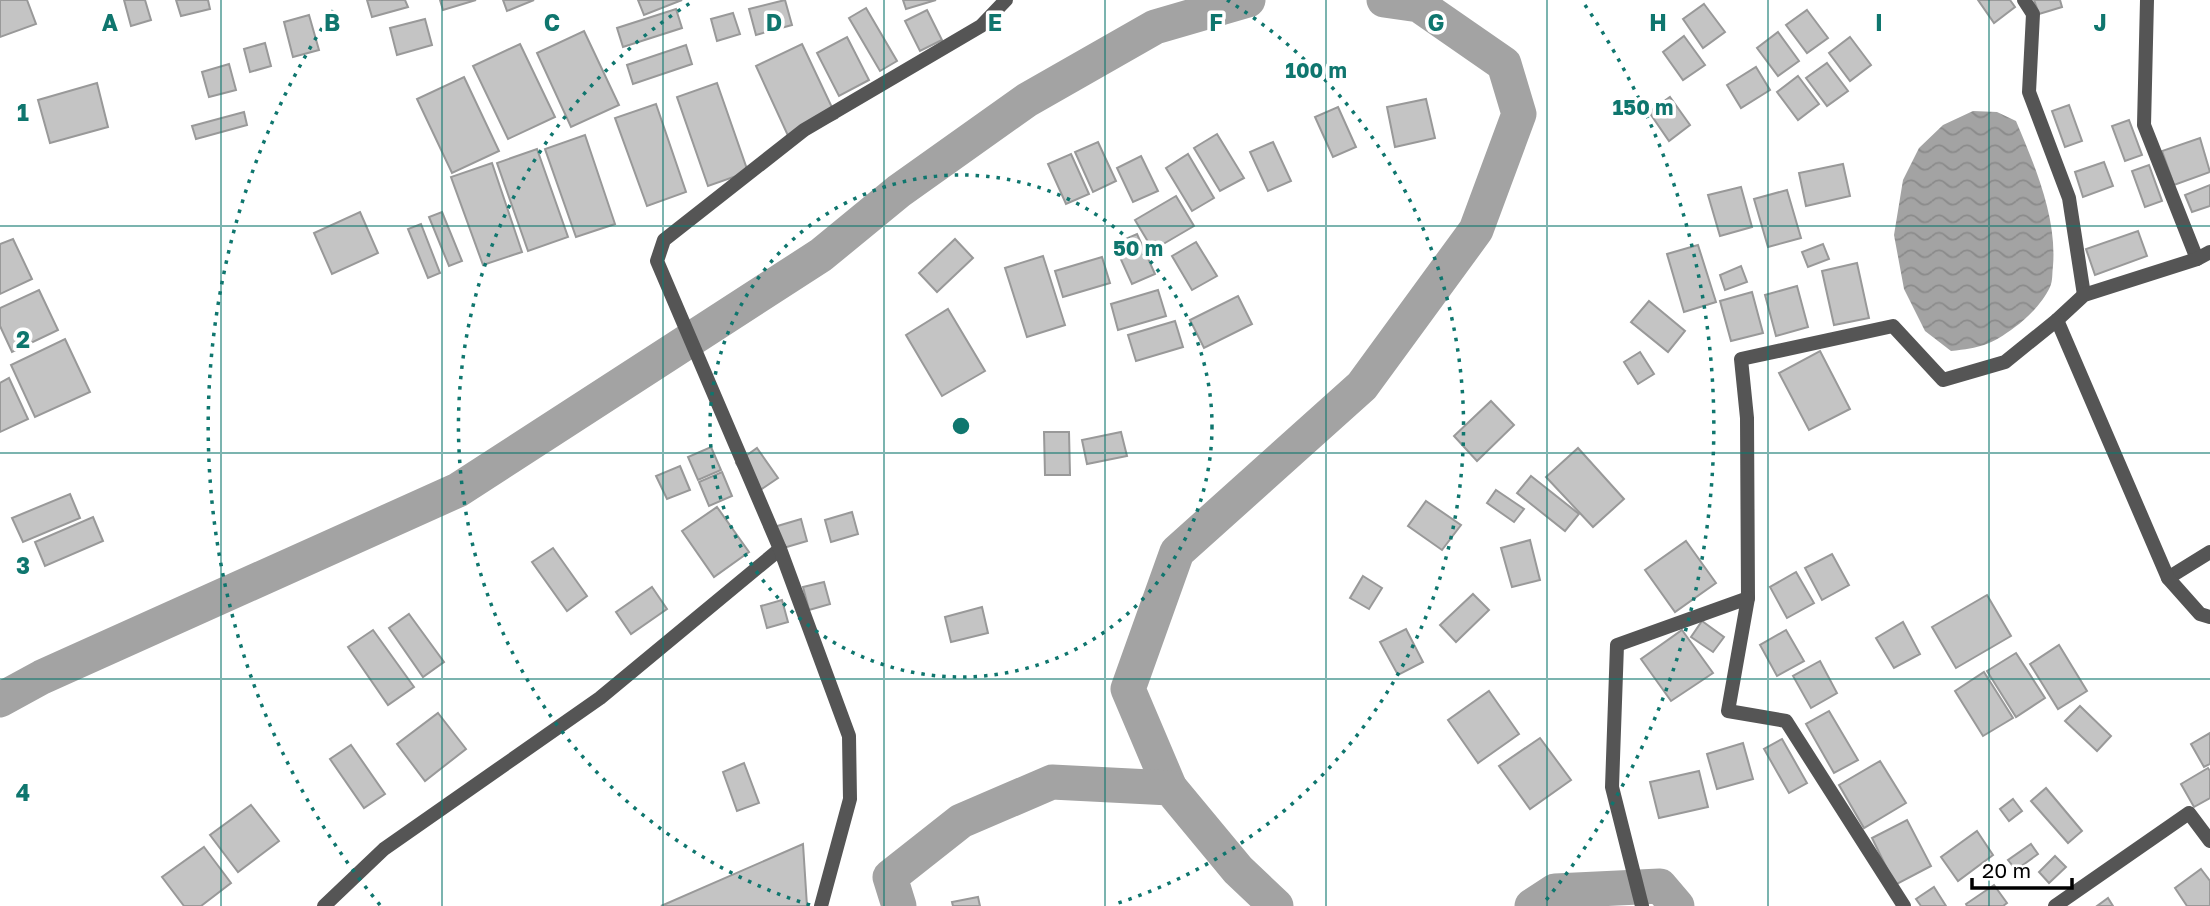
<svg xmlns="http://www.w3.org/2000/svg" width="2210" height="906" font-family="'Golos Text',sans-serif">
<defs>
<pattern id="water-waves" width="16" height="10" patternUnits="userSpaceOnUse" patternTransform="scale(1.75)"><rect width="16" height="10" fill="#a3a3a3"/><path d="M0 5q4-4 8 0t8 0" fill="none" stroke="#8b8b8b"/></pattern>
</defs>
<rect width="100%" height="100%" fill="#fff"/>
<path fill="url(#water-waves)" d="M1973,111L1997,112L2016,121C2035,166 2057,217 2053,266C2052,272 2053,281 2050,287C2043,302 2028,318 2015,327C1991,345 1980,348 1951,351L1925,331L1904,289L1894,235L1903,180L1919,148L1943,125Z"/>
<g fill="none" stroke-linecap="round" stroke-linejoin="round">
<g stroke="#a3a3a3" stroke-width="35">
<polyline points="0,700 42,677 458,490 821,255 899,191 1027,100 1155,27 1248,0"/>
<polyline points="1170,788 1128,689 1177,552 1362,386 1476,230 1519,114 1504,64 1419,5 1384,0"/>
<polyline points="899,906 890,877 961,821 1052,782 1170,788 1238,870 1276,906"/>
<polyline points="1532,906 1555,891 1660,886 1677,906"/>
</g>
</g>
<g fill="#c4c4c4" stroke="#999" stroke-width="2">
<polygon points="0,0 27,0 36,24 0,37"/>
<polygon points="124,0 145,0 151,20 131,26"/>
<polygon points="176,0 208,0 210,9 181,16"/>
<polygon points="367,0 405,0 408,7 372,17"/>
<polygon points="440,0 476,0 443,10"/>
<polygon points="503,0 534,0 507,11"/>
<polygon points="638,0 682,0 644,15"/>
<polygon points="785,0 792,25 756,35 749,9"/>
<polygon points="903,0 936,0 906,9"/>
<polygon points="1978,0 2010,0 2015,7 1994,23"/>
<polygon points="2034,0 2060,0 2062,7 2039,14"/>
<polygon points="1704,4 1725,32 1703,48 1683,19"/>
<polygon points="866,8 897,61 880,71 849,18"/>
<polygon points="676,9 682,28 623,47 617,28"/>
<polygon points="927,10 942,40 920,51 905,21"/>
<polygon points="1807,10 1828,38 1807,53 1786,25"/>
<polygon points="733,13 740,34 717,41 711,19"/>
<polygon points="309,15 319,50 293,57 284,22"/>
<polygon points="425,19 432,45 397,55 390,28"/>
<polygon points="584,31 619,105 571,127 537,53"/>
<polygon points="1778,32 1799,61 1778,76 1757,48"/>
<polygon points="1684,36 1705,65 1683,80 1663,52"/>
<polygon points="847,37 869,80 839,96 817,53"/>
<polygon points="1850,37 1871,65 1850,81 1829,53"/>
<polygon points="265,43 271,66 250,72 244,49"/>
<polygon points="520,44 555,117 508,139 473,66"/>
<polygon points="802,44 837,118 790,140 756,66"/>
<polygon points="686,45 692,64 633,84 627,65"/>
<polygon points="1827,63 1848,91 1827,106 1806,78"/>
<polygon points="229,64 236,90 209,97 202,72"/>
<polygon points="1756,67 1770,90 1741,108 1727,85"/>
<polygon points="1798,76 1819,104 1798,120 1777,92"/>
<polygon points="464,77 499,151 452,173 417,99"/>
<polygon points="97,83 108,127 50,143 38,100"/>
<polygon points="717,83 748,172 708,186 677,97"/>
<polygon points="1670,97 1690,125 1669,141 1649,112"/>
<polygon points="1426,99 1435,138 1395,147 1387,107"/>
<polygon points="656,104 686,192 647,206 615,118"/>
<polygon points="2069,105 2082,141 2065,147 2052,111"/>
<polygon points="1338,107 1356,147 1333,157 1315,117"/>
<polygon points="244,112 247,125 196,139 192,126"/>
<polygon points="2129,120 2142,155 2125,161 2112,126"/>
<polygon points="1217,134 1244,178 1220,191 1194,148"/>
<polygon points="585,135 615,224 576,237 545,149"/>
<polygon points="2200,138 2210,172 2174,185 2162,151"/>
<polygon points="1098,142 1116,181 1093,192 1075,152"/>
<polygon points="1273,142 1291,181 1268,191 1250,152"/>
<polygon points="537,149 568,237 528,251 497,163"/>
<polygon points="1071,154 1089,194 1066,204 1048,164"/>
<polygon points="1188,154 1214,198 1192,211 1166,168"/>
<polygon points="1141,156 1158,191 1133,202 1117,168"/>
<polygon points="2104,162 2113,186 2083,197 2075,172"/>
<polygon points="492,163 522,252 483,265 451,177"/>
<polygon points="1843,164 1850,196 1806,206 1799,173"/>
<polygon points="2149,165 2162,201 2145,207 2132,171"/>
<polygon points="2210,185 2210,206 2192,212 2185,195"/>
<polygon points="1741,187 1752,227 1720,236 1708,195"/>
<polygon points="1787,190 1801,238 1768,247 1754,199"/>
<polygon points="1176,196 1194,226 1153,250 1135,220"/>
<polygon points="360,212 378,253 332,274 314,233"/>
<polygon points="442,212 462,261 449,266 429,217"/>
<polygon points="421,224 440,273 428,278 408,229"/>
<polygon points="2138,231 2147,256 2095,275 2086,249"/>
<polygon points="1137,234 1155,274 1132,284 1114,244"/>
<polygon points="13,239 32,279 0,294 0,244"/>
<polygon points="955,239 973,258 937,292 919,273"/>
<polygon points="1196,242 1217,276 1192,290 1172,256"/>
<polygon points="1823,244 1829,259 1808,267 1802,252"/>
<polygon points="1698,245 1716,302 1684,312 1667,254"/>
<polygon points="1043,256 1065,325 1027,337 1005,268"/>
<polygon points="1102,257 1110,283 1063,297 1055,271"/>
<polygon points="1857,263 1869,318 1834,325 1822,271"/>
<polygon points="1741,266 1747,282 1725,290 1720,275"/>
<polygon points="1797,286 1808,327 1776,336 1765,295"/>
<polygon points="39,290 58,330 12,352 0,326 0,308"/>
<polygon points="1158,290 1166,316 1118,330 1111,304"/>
<polygon points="1752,292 1763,333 1731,341 1720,301"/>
<polygon points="1238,296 1252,324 1204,348 1190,320"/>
<polygon points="1649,301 1685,331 1668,352 1631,322"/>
<polygon points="948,309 985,371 942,396 906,335"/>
<polygon points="1175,321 1183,347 1136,361 1128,335"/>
<polygon points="65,339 90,392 35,417 11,365"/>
<polygon points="1820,351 1850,409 1809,430 1779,373"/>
<polygon points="1640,352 1654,374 1638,384 1624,362"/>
<polygon points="9,378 28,419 0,432 0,383"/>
<polygon points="1491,401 1514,425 1477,461 1454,436"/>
<polygon points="1044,432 1069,432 1070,475 1045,475"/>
<polygon points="1121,432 1127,456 1087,464 1082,440"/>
<polygon points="711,447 721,470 698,480 688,457"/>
<polygon points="757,448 778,478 756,493 736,463"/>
<polygon points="1578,448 1624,499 1593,527 1546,477"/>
<polygon points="680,466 690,490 667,499 656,476"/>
<polygon points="722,472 732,496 709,506 699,482"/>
<polygon points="1531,476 1579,514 1565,531 1517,493"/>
<polygon points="1496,490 1524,509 1514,522 1487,503"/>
<polygon points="70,494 80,518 23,542 12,518"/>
<polygon points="1426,501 1461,525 1442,550 1408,526"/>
<polygon points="717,507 749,552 714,577 682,531"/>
<polygon points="852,512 858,534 831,542 825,520"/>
<polygon points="93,517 103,541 45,566 35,542"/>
<polygon points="801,519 807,541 780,549 774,527"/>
<polygon points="1530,540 1540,580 1512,587 1501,548"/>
<polygon points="1686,541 1716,583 1675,612 1645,570"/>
<polygon points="553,548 587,596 567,611 532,562"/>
<polygon points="1832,554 1849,585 1822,600 1805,568"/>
<polygon points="1796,572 1814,603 1787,618 1770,587"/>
<polygon points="1363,576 1382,588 1369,609 1350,598"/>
<polygon points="824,582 830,604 809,610 803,587"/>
<polygon points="652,587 667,609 631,634 616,612"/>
<polygon points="1473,594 1489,610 1456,642 1440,625"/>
<polygon points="1987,595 2011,636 1956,668 1932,627"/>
<polygon points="782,600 788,622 767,628 761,606"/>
<polygon points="982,607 988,633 951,642 945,617"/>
<polygon points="409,614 444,662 423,677 389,628"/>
<polygon points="1702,621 1724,637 1713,652 1691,637"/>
<polygon points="1903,622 1920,654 1894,668 1876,638"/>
<polygon points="1406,629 1423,662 1398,675 1380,642"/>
<polygon points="373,630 414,687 388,705 348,647"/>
<polygon points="1682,630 1713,673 1671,701 1641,659"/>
<polygon points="1786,630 1804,661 1777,676 1760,645"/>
<polygon points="2059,645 2087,691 2058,709 2030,664"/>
<polygon points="2016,653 2045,698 2016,717 1987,671"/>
<polygon points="1820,661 1837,693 1811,708 1793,676"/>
<polygon points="1984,672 2013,718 1983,736 1955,691"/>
<polygon points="1489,691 1519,734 1478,763 1448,720"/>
<polygon points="2080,706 2111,736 2097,751 2065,721"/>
<polygon points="1829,711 1858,760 1834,773 1806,724"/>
<polygon points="438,713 466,749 425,781 397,744"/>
<polygon points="2210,733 2210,764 2204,767 2191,744"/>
<polygon points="1540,738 1571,780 1530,809 1499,766"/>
<polygon points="1782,739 1807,783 1789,793 1764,749"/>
<polygon points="1743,743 1753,779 1717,789 1707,754"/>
<polygon points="351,745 385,794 364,808 330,759"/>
<polygon points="1880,761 1906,803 1864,828 1839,785"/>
<polygon points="744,763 759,803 737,811 723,772"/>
<polygon points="2208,768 2210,771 2210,798 2194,807 2181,784"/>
<polygon points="1699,771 1708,807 1659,818 1650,782"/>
<polygon points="2046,788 2082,831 2068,843 2031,801"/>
<polygon points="2013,799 2022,811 2009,821 2000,809"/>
<polygon points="251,805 279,841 238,872 210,835"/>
<polygon points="1907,820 1931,866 1895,885 1872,838"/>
<polygon points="1977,831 1993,855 1958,881 1941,857"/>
<polygon points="803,844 807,906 661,906"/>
<polygon points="2031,844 2038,854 2016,870 2008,860"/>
<polygon points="204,847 231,883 201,906 184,906 162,877"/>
<polygon points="2055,856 2066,867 2049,883 2039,872"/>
<polygon points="2201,869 2210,881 2210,906 2187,906 2175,888"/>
<polygon points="1994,885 2007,903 2003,906 1967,906 1966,904"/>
<polygon points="1934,887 1946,906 1921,906 1916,899"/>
<polygon points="978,897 980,906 953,906 952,902"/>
<polygon points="2108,898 2113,906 2097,906"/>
</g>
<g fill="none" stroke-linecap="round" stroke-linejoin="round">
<g stroke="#555" stroke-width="14">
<polyline points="2024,0 2033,14 2029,92 2069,198 2084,295"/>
<polyline points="2147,0 2144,125 2197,259"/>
<polyline points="2057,320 2084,295 2197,259 2210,252"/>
<polyline points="2168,578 2210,552"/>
<polyline points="1748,598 1747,418 1741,359 1893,326 1943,380 2005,362 2057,320 2168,578 2200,614 2210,617"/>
<polyline points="324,906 384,849 600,698 780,549"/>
<polyline points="821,906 850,799 849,736 780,549 657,261 664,240 804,130 981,26 1006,0"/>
<polyline points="1642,906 1612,787 1617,645 1748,598 1728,711 1786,721 1904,906"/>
<polyline points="2055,906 2189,813 2210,841"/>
</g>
</g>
<path fill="none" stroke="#0f766e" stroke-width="2" stroke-opacity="0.55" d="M221,0V906M442,0V906M663,0V906M884,0V906M1105,0V906M1326,0V906M1547,0V906M1768,0V906M1989,0V906M0,226H2210M0,453H2210M0,679H2210"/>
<g fill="none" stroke="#0f766e" stroke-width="3.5" stroke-dasharray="3.5 7">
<circle cx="961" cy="426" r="251"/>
<path d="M810 905A502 502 0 0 1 695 0M1227 0A502 502 0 0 1 1112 905"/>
<path d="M380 905A753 753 0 0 1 337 5M1585 5A753 753 0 0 1 1542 905"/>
</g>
<g font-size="23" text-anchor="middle" font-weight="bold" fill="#0f766e" stroke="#fff" stroke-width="7" stroke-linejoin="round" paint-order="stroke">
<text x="110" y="31">A</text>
<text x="332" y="31">B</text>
<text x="552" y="31">C</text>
<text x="774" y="31">D</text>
<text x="995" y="31">E</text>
<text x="1216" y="31">F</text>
<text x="1436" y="31">G</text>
<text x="1658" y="31">H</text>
<text x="1879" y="31">I</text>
<text x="2100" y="31">J</text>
<text x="23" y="121">1</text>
<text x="23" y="348">2</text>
<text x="23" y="574">3</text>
<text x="23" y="801">4</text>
</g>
<circle cx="961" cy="426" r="10" fill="#0f766e" stroke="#fff" stroke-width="3.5"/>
<g font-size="21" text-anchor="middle" font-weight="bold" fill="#0f766e" stroke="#fff" stroke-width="7" stroke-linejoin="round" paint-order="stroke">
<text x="1316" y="78">100 m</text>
<text x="1643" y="115">150 m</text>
<text x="1138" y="256">50 m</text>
</g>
<path d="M1972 878v10h100v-10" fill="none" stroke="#000000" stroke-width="3.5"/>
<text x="1982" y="878" font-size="21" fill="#000000" stroke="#ffffff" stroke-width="5" paint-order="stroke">20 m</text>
</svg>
